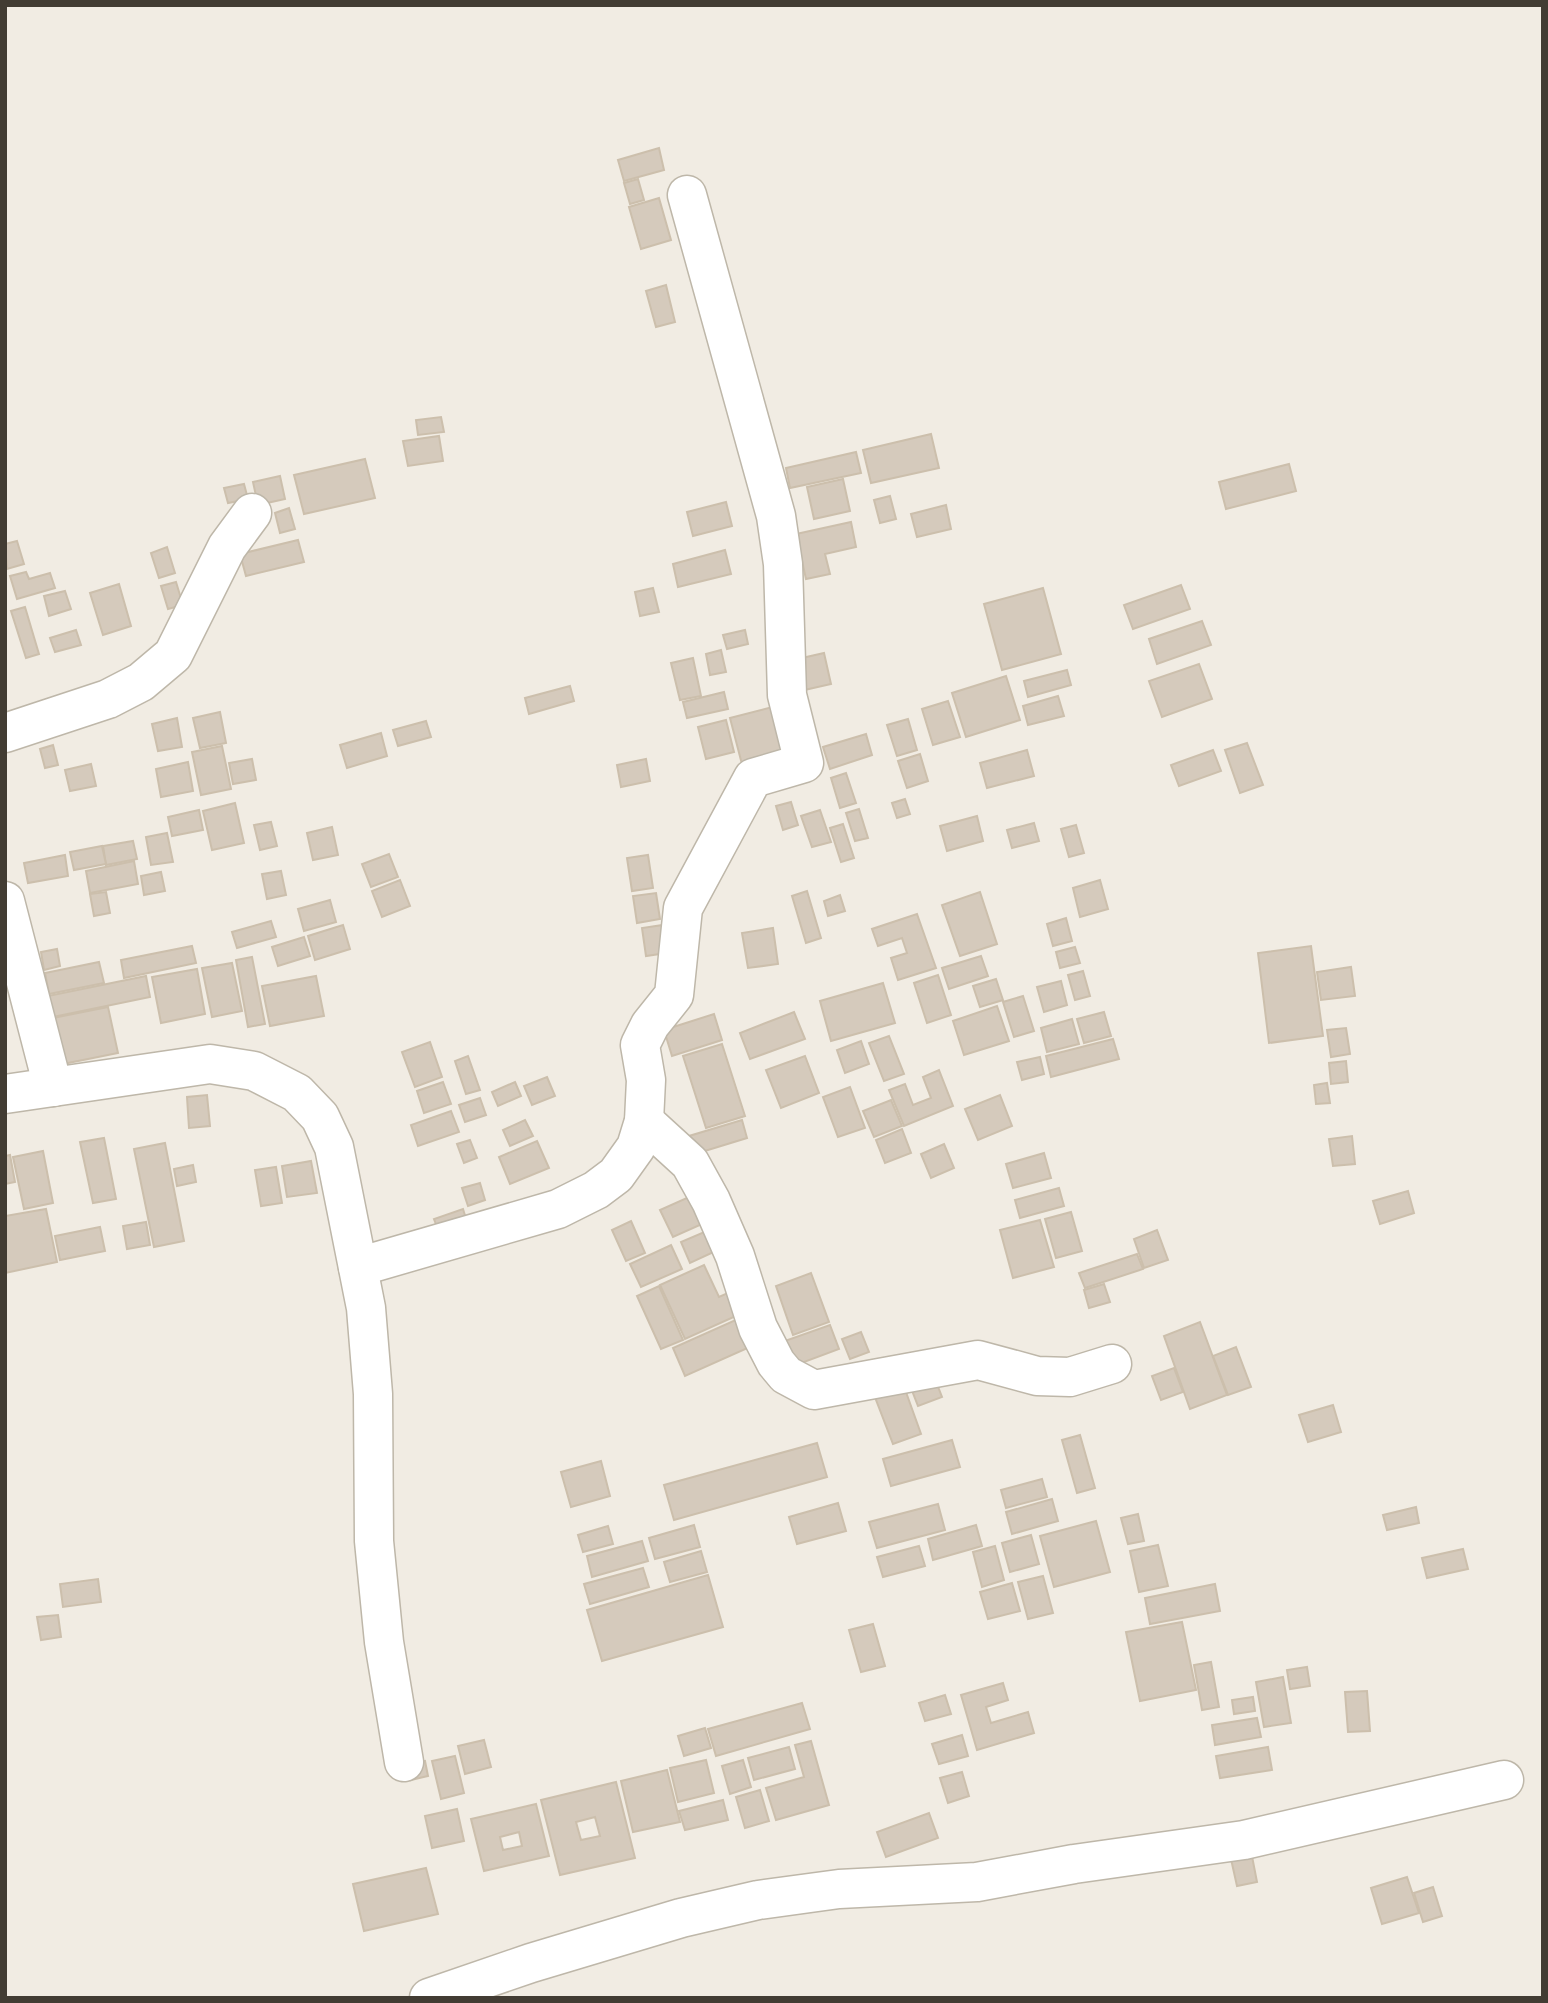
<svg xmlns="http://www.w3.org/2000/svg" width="1548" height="2003" font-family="'Fira Sans',sans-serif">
<rect width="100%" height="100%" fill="#f1ece3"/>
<g fill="#d5cabc" stroke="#ccbfac" stroke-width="2" fill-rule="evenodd">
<polygon points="659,148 664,170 624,181 618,160"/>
<polygon points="638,179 644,200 630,204 624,183"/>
<polygon points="659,198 671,240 641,249 629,207"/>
<polygon points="666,285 675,322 656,327 646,291"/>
<polygon points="441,417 444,432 418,435 416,420"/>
<polygon points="931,434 939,468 871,483 863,450"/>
<polygon points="439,436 443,461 408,466 403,441"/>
<polygon points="856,452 861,473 790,488 786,468"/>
<polygon points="365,459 375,498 304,514 294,475"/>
<polygon points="1289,464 1296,491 1226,509 1219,482"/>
<polygon points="280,476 285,499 258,505 253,482"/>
<polygon points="843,479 850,511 814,519 807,487"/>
<polygon points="244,484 248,499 228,503 224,488"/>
<polygon points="890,496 896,519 880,523 874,500"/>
<polygon points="726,502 732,526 693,536 687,512"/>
<polygon points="946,505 951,529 917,537 911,514"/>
<polygon points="289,508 295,529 280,533 275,513"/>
<polygon points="851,522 856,547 825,554 830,574 806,579 796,534"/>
<polygon points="298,540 304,562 246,576 240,554"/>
<polygon points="17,541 24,564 7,569 5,544"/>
<polygon points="167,547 175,573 159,578 151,553"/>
<polygon points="725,550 731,574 678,587 673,564"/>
<polygon points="26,572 29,579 50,573 55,588 17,599 10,576"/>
<polygon points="176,582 183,605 168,609 161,586"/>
<polygon points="119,584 131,626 103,635 90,593"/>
<polygon points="1181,585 1190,609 1133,629 1124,605"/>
<polygon points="653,588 659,612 640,616 635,592"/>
<polygon points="1043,588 1061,654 1002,670 984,604"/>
<polygon points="65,591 71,609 49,616 44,596"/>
<polygon points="25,607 39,654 26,658 11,611"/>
<polygon points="1202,621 1211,645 1157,664 1149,639"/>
<polygon points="76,630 81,645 55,652 50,638"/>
<polygon points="745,630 748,644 727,649 723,635"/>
<polygon points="721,650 726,672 710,675 706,654"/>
<polygon points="824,653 831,684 800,691 793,660"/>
<polygon points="693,658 701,696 680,700 671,663"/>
<polygon points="1199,664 1212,699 1162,717 1149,681"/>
<polygon points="1067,670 1071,685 1028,697 1024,681"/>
<polygon points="1006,676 1020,720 966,737 952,693"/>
<polygon points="570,686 574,701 529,714 525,698"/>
<polygon points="724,692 728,709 687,718 683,702"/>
<polygon points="1058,696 1064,716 1028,725 1023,706"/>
<polygon points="948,701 960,737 933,745 922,709"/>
<polygon points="784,704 798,758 744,772 730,718"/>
<polygon points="220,712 226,743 200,748 193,718"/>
<polygon points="177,718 182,747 158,751 152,724"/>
<polygon points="908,719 917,750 897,756 887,725"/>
<polygon points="726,720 734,752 706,759 698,727"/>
<polygon points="426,721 431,737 398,746 393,730"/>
<polygon points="381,733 387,756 347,768 340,745"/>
<polygon points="866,734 872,755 830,769 823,747"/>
<polygon points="1247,743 1263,785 1240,793 1225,750"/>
<polygon points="53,745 58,765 45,768 40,749"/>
<polygon points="222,746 231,789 201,795 192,752"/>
<polygon points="1027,750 1034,776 987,788 980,763"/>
<polygon points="1213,750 1221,771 1179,786 1171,765"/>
<polygon points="920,754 928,781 907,788 898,761"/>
<polygon points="252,759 256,780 233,784 229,763"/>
<polygon points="646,759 650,781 621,787 617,765"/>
<polygon points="188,762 193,791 161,797 156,769"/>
<polygon points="91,764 96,786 70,791 65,770"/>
<polygon points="846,773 856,803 840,808 831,778"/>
<polygon points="905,799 910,814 897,818 892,803"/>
<polygon points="791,802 798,825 783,830 776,806"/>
<polygon points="235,803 244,843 212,850 203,811"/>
<polygon points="859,809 868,838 855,841 846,813"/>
<polygon points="199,810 203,830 172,836 168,817"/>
<polygon points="820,810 831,842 812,847 801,816"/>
<polygon points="977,816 983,841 947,851 940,826"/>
<polygon points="271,822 277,846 260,850 254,825"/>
<polygon points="1034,823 1039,841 1012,848 1007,830"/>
<polygon points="843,824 854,858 841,862 830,828"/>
<polygon points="1076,825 1084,853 1069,857 1061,829"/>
<polygon points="332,827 338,855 313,860 307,833"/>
<polygon points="167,833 173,862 151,865 146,837"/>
<polygon points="133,841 137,859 106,865 103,846"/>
<polygon points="102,846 106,864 74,870 70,852"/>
<polygon points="389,854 398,877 371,887 362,864"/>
<polygon points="65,855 68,876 28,883 24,863"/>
<polygon points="648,855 653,888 632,891 627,858"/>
<polygon points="134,861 138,884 90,893 86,871"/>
<polygon points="281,871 286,895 267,899 262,874"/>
<polygon points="161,872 165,891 144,895 141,876"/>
<polygon points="400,880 410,906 382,917 372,891"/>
<polygon points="1100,880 1108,909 1080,917 1073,888"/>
<polygon points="807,891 821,938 806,943 792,896"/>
<polygon points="106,892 110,913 94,916 90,894"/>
<polygon points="980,892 997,944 960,956 942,905"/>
<polygon points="656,893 660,919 637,923 633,896"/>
<polygon points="840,895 845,911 828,916 824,901"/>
<polygon points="330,900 336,922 304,931 298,909"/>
<polygon points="917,914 936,968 898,980 891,958 907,953 902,938 878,946 872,929"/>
<polygon points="1066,918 1072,941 1053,946 1047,924"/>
<polygon points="271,921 276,937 237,948 232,932"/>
<polygon points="343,925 350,949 315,960 308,936"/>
<polygon points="663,925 667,953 646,956 642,928"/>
<polygon points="773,928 778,964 748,968 742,933"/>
<polygon points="304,937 310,956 278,966 272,947"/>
<polygon points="192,946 196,963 124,978 121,960"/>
<polygon points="1311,946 1323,1036 1269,1043 1258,953"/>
<polygon points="1075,947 1080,963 1060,968 1056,952"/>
<polygon points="57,949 60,966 44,970 41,952"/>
<polygon points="981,956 988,976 949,989 942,968"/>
<polygon points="252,957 265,1024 248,1027 236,960"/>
<polygon points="99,962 104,983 49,994 45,973"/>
<polygon points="232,963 242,1011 212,1017 202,968"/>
<polygon points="1351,967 1355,996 1321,1000 1317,972"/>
<polygon points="197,969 205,1014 161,1023 152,977"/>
<polygon points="1083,971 1090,996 1075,1000 1068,975"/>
<polygon points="938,975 951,1015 927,1023 914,983"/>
<polygon points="146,976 150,997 53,1017 48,996"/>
<polygon points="316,976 324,1016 270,1026 262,986"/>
<polygon points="996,979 1003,1000 980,1007 973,986"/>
<polygon points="1061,981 1067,1005 1044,1012 1037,987"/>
<polygon points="883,983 895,1023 831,1041 820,1001"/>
<polygon points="1023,996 1034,1031 1014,1037 1003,1002"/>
<polygon points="997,1006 1009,1041 964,1055 953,1021"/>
<polygon points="108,1007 118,1053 63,1064 53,1018"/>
<polygon points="794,1012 805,1039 750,1059 740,1033"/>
<polygon points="1104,1012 1111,1036 1084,1043 1077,1019"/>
<polygon points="714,1014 722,1040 672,1056 664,1030"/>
<polygon points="1072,1019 1079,1044 1047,1052 1041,1028"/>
<polygon points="1346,1028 1350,1054 1331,1057 1327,1030"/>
<polygon points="889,1036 904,1074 884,1081 869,1043"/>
<polygon points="1113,1039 1119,1059 1051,1077 1046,1056"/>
<polygon points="861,1041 869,1064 845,1073 837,1050"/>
<polygon points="430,1042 442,1077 415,1087 402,1052"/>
<polygon points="722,1044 745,1116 706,1128 683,1056"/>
<polygon points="468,1056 480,1090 466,1094 455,1061"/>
<polygon points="805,1056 819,1093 781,1108 766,1070"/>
<polygon points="1040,1057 1044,1074 1022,1080 1017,1062"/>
<polygon points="1346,1061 1348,1082 1331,1084 1329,1063"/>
<polygon points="939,1070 953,1106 904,1126 889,1090 905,1084 913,1105 931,1098 923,1077"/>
<polygon points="547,1077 555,1096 532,1105 524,1086"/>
<polygon points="443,1082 451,1104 424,1113 417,1091"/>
<polygon points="515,1082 521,1096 498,1106 492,1092"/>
<polygon points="1327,1083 1330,1103 1316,1104 1314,1085"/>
<polygon points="850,1087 865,1128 838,1137 823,1097"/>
<polygon points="207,1095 210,1126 189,1128 187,1097"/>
<polygon points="1000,1095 1012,1126 978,1140 965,1109"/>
<polygon points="480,1098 486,1115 465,1122 459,1105"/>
<polygon points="891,1100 902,1126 874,1137 863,1111"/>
<polygon points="451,1111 459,1132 418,1146 411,1125"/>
<polygon points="525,1120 533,1136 510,1146 503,1130"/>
<polygon points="742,1120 747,1138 695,1154 689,1136"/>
<polygon points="902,1129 911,1153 885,1163 876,1140"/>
<polygon points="1352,1136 1355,1164 1333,1166 1329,1139"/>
<polygon points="104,1138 116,1199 93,1203 80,1142"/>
<polygon points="470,1140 477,1158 464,1163 457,1144"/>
<polygon points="537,1141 549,1168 510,1184 499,1157"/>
<polygon points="165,1143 184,1241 154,1247 134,1149"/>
<polygon points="944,1144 954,1168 931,1178 921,1154"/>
<polygon points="43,1151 53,1203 24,1209 13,1157"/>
<polygon points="1044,1153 1051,1178 1013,1188 1006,1164"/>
<polygon points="10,1155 15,1182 5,1184 5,1156"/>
<polygon points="311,1161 317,1193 287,1197 282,1166"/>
<polygon points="193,1165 196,1182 177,1186 174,1169"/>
<polygon points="276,1167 282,1203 261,1206 255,1170"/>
<polygon points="480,1183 485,1200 468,1206 462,1188"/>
<polygon points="1059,1188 1064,1206 1020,1218 1015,1200"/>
<polygon points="1408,1191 1414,1213 1380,1224 1373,1201"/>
<polygon points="689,1197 702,1224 673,1237 660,1210"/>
<polygon points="46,1209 57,1262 5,1273 5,1216"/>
<polygon points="463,1209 467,1222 439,1232 434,1219"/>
<polygon points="1071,1212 1082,1251 1056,1258 1045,1219"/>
<polygon points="1040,1220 1054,1267 1013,1278 1000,1230"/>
<polygon points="631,1221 645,1253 626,1261 612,1230"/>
<polygon points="146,1222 150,1245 127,1249 123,1226"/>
<polygon points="100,1227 105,1251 60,1260 55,1236"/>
<polygon points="709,1230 718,1250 690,1263 681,1242"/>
<polygon points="1157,1230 1168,1260 1144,1268 1134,1239"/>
<polygon points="671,1245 682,1269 641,1287 630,1264"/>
<polygon points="1137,1254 1143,1269 1085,1288 1079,1273"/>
<polygon points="704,1265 719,1297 737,1289 747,1311 685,1339 660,1285"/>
<polygon points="811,1273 829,1322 793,1335 776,1286"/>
<polygon points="1104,1284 1110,1302 1089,1308 1084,1290"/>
<polygon points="659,1286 683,1340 661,1349 637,1296"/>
<polygon points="749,1314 761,1342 685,1376 673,1348"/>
<polygon points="1200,1322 1227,1395 1190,1409 1164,1336"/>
<polygon points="830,1325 839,1349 788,1368 779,1343"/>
<polygon points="861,1332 869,1352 850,1359 842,1339"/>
<polygon points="1236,1347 1251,1387 1228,1395 1213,1356"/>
<polygon points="1174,1368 1183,1392 1161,1400 1152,1376"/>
<polygon points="935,1379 942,1397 918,1406 911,1388"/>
<polygon points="902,1381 921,1434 893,1444 873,1392"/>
<polygon points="1333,1405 1341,1432 1308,1442 1299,1415"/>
<polygon points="1080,1435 1095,1488 1077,1493 1062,1440"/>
<polygon points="952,1440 960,1467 891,1486 883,1459"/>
<polygon points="817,1443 827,1477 674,1520 664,1485"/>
<polygon points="601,1461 610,1496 571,1507 561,1472"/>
<polygon points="1042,1479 1047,1497 1006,1508 1001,1490"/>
<polygon points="1052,1499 1058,1521 1012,1534 1006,1512"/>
<polygon points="838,1503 846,1531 797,1544 789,1517"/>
<polygon points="938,1504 945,1530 877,1548 869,1522"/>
<polygon points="1416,1507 1419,1523 1387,1530 1383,1515"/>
<polygon points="1138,1514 1144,1541 1128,1544 1121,1518"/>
<polygon points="1096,1521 1110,1572 1054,1587 1040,1536"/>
<polygon points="694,1525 700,1547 655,1559 649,1538"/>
<polygon points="976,1525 982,1546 933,1560 928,1539"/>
<polygon points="608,1526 613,1544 583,1552 578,1535"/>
<polygon points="1031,1535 1039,1564 1010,1572 1002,1543"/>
<polygon points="642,1541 648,1561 592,1577 587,1556"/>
<polygon points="1158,1545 1168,1586 1139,1592 1130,1551"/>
<polygon points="919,1546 925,1566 883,1577 877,1557"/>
<polygon points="995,1546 1004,1580 982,1587 973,1552"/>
<polygon points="1463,1549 1468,1569 1427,1578 1422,1558"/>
<polygon points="701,1551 707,1572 670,1582 664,1562"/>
<polygon points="643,1568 649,1587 590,1604 584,1584"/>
<polygon points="708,1575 723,1627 602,1661 587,1610"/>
<polygon points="1043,1576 1053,1613 1028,1619 1018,1582"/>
<polygon points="98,1579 101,1602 63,1607 60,1584"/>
<polygon points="1012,1583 1020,1611 988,1619 980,1592"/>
<polygon points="1215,1584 1220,1611 1150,1624 1145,1598"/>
<polygon points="58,1615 61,1637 41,1640 37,1617"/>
<polygon points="1182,1622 1196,1690 1140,1701 1126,1632"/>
<polygon points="873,1624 885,1666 861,1672 849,1630"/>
<polygon points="1211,1662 1219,1707 1202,1710 1194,1665"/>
<polygon points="1307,1667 1310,1686 1290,1689 1287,1670"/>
<polygon points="1283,1677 1291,1723 1264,1727 1256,1682"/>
<polygon points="1003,1683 1008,1700 986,1707 991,1723 1028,1712 1034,1733 977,1750 961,1695"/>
<polygon points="1367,1691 1370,1731 1348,1732 1345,1692"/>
<polygon points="945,1695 951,1714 925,1721 919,1703"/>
<polygon points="1253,1697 1255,1711 1234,1714 1232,1700"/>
<polygon points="802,1703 810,1729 716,1756 708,1729"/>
<polygon points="1257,1718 1261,1737 1215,1745 1212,1725"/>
<polygon points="705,1728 711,1748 684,1756 678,1736"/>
<polygon points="962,1735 968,1756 939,1764 932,1744"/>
<polygon points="484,1740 491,1767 465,1774 458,1746"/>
<polygon points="811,1741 829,1805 776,1820 766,1788 804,1777 795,1745"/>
<polygon points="789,1747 795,1769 754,1780 748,1758"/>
<polygon points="1268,1747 1272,1770 1220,1778 1216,1756"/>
<polygon points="455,1756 464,1793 441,1799 432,1761"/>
<polygon points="706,1760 714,1793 678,1802 670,1768"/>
<polygon points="743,1760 751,1787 730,1794 722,1766"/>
<polygon points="425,1761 428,1776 411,1780 407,1764"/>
<polygon points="667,1770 680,1822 633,1832 621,1781"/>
<polygon points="962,1772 969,1796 948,1803 940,1778"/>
<path d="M616,1782L635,1858L560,1875L541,1800ZM595,1817L600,1836L581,1840L576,1822Z"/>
<polygon points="760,1790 769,1821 745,1828 736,1797"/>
<polygon points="723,1800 728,1820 685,1830 679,1811"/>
<path d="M536,1804L549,1856L484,1871L471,1819ZM519,1832L522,1846L503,1850L500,1837Z"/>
<polygon points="457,1809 464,1841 432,1848 425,1816"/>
<polygon points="929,1813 938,1838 886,1857 877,1832"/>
<polygon points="1250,1846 1257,1882 1237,1886 1229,1850"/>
<polygon points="426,1868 438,1914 364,1931 353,1884"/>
<polygon points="1407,1877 1419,1913 1382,1924 1371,1888"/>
<polygon points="1433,1887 1442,1916 1423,1922 1414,1893"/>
</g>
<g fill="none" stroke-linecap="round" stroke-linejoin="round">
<g stroke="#beb7a9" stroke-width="41">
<g id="minor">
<polyline points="5,733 108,699 141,682 173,655 227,547 252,513"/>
<polyline points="5,901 53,1087"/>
<polyline points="5,1094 210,1064 254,1071 297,1093 320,1117 334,1147 366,1308 373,1394 374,1541 384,1642 404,1762"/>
<polyline points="644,1121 690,1163 711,1201 735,1256 758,1328 776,1363 786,1375 814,1390 978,1360 1037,1376 1070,1377 1112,1364"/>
<polyline points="358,1267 558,1209 596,1190 616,1175 636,1147 644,1121 646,1080 640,1045 650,1025 674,995 683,908 753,778 804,763 787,695 783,564 776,516 687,195"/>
<polyline points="429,1998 531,1963 681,1918 758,1900 839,1889 977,1882 1074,1864 1244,1840 1504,1780"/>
</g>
</g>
<use href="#minor" stroke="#fff" stroke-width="38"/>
</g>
<rect width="1548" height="2003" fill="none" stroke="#423c33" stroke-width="14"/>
</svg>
